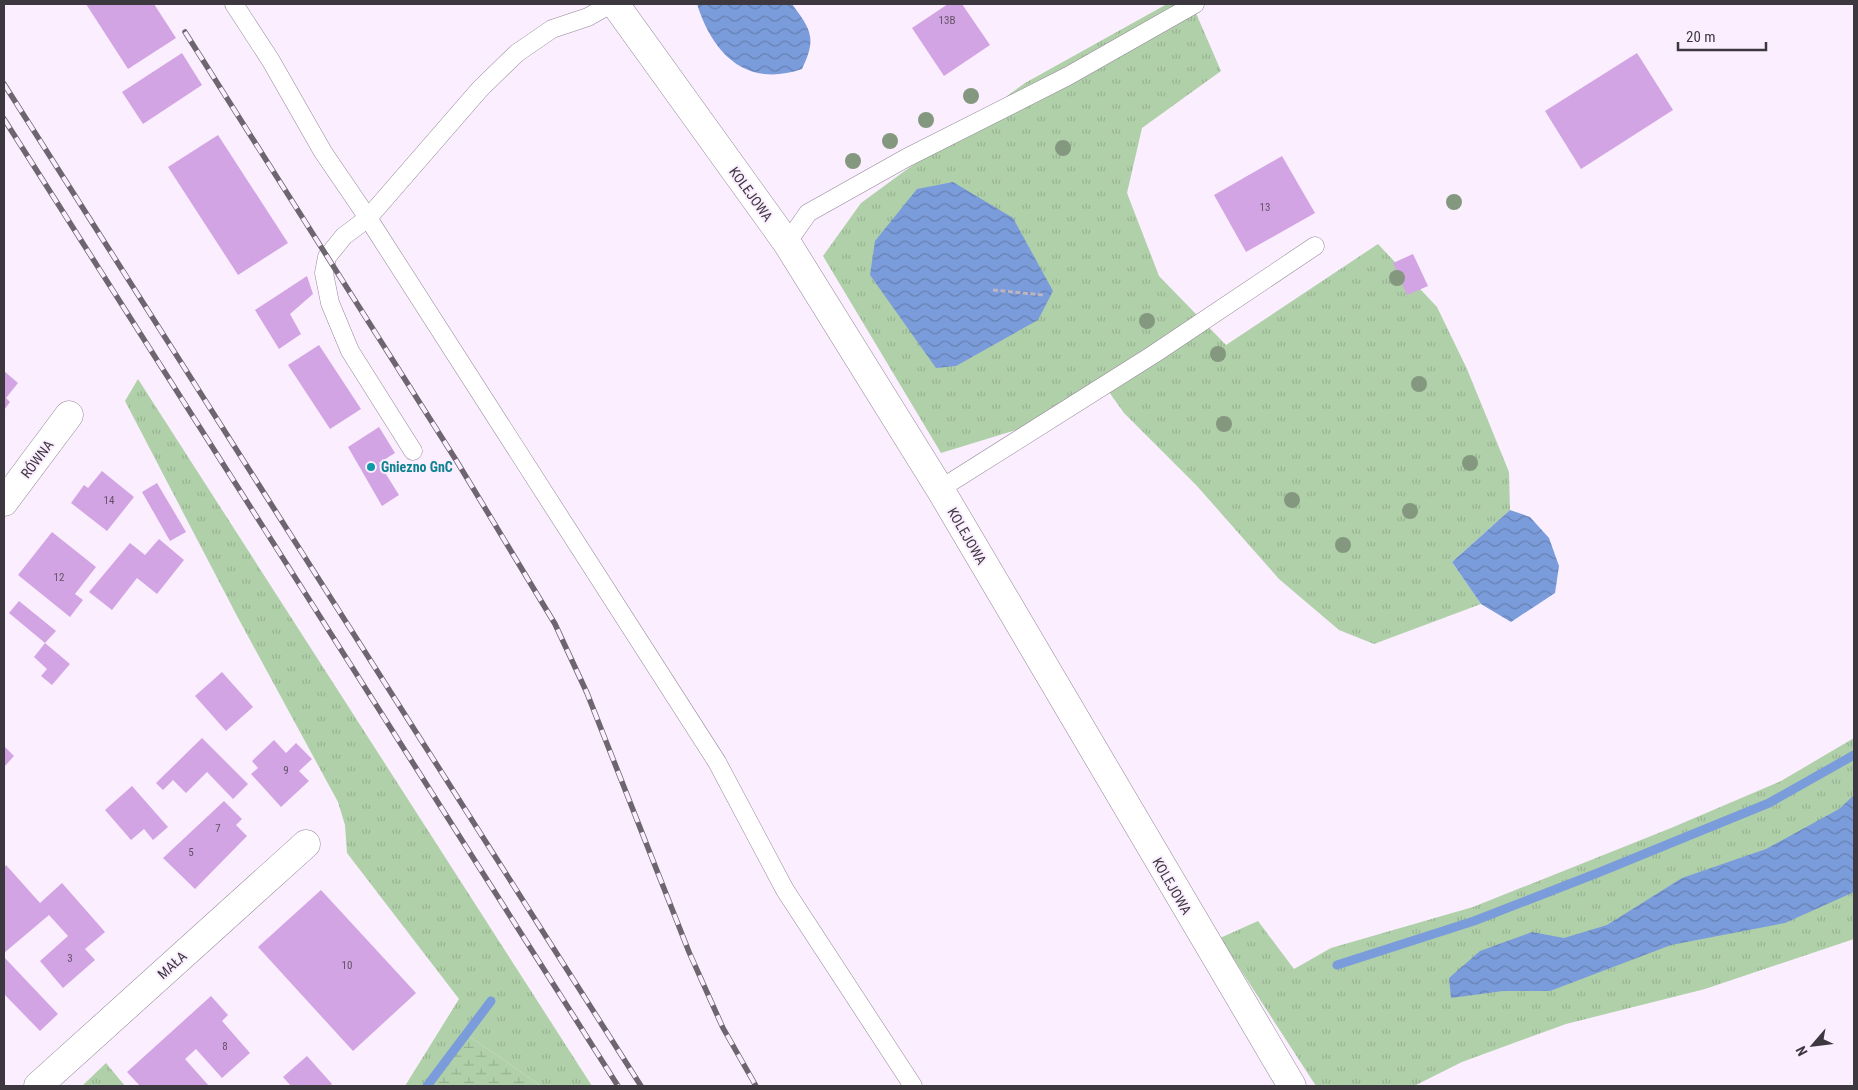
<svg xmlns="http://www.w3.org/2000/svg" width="1858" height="1090" font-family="'Roboto Condensed',sans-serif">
<defs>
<pattern id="grass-tufts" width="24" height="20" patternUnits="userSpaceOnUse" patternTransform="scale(1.25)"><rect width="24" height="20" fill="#b0d0a9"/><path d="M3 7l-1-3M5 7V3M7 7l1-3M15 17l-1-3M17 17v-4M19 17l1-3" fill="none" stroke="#98b392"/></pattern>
<pattern id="wetland-marsh" width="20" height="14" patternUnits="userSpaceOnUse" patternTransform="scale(1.25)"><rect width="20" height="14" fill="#b0d0a9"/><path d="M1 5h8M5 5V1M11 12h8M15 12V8" fill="none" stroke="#98b392"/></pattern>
<pattern id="water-waves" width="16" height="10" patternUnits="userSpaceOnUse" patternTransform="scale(1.25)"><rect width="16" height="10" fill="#7b9cdb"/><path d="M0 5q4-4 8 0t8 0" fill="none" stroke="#6680b3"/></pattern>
</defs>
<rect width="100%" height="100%" fill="#fbeeff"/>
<g fill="url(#grass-tufts)">
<polygon points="1167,4 1192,4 1221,71 1142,128 1127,193 1159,276 1226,345 1378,244 1437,307 1467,369 1509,472 1510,510 1452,562 1481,604 1374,644 1339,630 1279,579 1197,486 1124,413 1099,378 1016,430 941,453 823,256 861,203 1025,83"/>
<polygon points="138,379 592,1086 541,1086 466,1034 427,1086 405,1086 459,999 347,853 345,825 338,802 237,616 125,401"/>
<polygon points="1854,738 1854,939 1705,989 1566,1024 1462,1062 1414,1086 1316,1086 1220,938 1258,921 1294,969 1331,948 1473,907 1671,828 1781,781"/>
<polygon points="106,1063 125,1086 82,1086"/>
</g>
<polygon fill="url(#wetland-marsh)" points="466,1034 541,1086 427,1086"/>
<g fill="url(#water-waves)">
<path d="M697,4H792C811,30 817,38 802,69C747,88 713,55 697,4Z"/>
<polygon points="953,182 1013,218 1053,291 1038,320 956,366 936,368 870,275 875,241 917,189"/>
<polygon points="1510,510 1530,517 1549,538 1559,566 1555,593 1511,622 1481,604 1452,562"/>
<polygon points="1854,795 1854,892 1785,923 1671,945 1550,991 1503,991 1451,998 1449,978 1480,951 1532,932 1564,938 1607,925 1682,878 1766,849 1839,809"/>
</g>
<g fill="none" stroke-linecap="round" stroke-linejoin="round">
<g stroke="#7b9cdb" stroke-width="9">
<polyline points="1337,965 1474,921 1600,872 1769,803 1854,755"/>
<polyline points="427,1086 491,1001"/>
</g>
</g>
<g fill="#d3a4e3">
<polygon points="86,4 154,4 176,38 128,69"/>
<polygon points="948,4 962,4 990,45 944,76 912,28"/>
<polygon points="182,53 202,85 143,124 122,92"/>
<polygon points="1637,53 1673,110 1581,169 1545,111"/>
<polygon points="218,135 288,243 238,275 168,167"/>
<polygon points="1282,156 1315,213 1246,252 1214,195"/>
<polygon points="1413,254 1428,286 1407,295 1393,263"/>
<polygon points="307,276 313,294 290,314 301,334 279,349 255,310"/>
<polygon points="319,345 361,409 330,429 288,365"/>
<polygon points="4,371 18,383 6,398 10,402 4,410"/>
<polygon points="379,427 395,453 379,463 399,495 382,506 348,447"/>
<polygon points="102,471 134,497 107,531 71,503 84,485 88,488"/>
<polygon points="157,483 186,532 170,541 142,492"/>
<polygon points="52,532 96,567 75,594 83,600 70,617 18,575"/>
<polygon points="159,539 184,560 157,594 137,578 112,610 89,592 130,543 145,555"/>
<polygon points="19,601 56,631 45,643 9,613"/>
<polygon points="45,643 70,664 52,685 41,676 47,669 34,657"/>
<polygon points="222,672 253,707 226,731 195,696"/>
<polygon points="202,738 248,784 233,799 207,772 186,793 173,780 163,790 156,783"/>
<polygon points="274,740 286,753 296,743 312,759 299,771 309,781 281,807 251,774 258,768 252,761"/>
<polygon points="4,746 14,756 4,767"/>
<polygon points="132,786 168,827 153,840 144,829 131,840 105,810"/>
<polygon points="224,801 242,819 236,825 247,836 195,889 163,858"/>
<polygon points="6,865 40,903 62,883 105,932 85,949 95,960 63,988 40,961 68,936 49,915 4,953 4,868"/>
<polygon points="321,890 416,993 353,1051 258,947"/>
<polygon points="4,957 58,1014 40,1031 4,994"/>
<polygon points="211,996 228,1015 222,1021 250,1053 222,1078 196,1049 185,1059 209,1086 140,1086 127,1072"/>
<polygon points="307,1056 332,1084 329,1086 291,1086 283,1077"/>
</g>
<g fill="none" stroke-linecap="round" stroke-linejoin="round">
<g stroke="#928796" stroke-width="19">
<g id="lane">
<polyline points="234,4 271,61 323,152 368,218 717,762 785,890 913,1086"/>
<polyline points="787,243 808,213 906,158 1068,76 1195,4"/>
<polyline points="413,451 350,351 330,303 324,273 327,257 344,236 368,218 480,89 517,53 552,29 588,17 611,4"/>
<polyline points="940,489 1154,354 1315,246"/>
</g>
</g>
<g stroke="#928796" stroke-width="29">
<g id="street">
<polyline points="615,4 787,243 940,489 1292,1086"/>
<polyline points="4,502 69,415"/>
<polyline points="38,1086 306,844"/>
</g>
</g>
<polyline stroke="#bfb5c2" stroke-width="3" stroke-dasharray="5 2.5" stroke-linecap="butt" points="993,290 1044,295"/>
<use href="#lane" stroke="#fff" stroke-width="18"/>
<use href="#street" stroke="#fff" stroke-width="28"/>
<g stroke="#6d666f" stroke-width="5.5">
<g id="rail">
<polyline points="185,32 456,460 555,624 587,693 689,952 723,1028 756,1086"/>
<polyline points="4,84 641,1086"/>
<polyline points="4,119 618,1086"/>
</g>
</g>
<use href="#rail" stroke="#fbeeff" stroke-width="4" stroke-dasharray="11" stroke-linecap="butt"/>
</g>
<g fill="#84987f">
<circle cx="971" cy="96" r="8"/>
<circle cx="926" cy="120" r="8"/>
<circle cx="890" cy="141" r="8"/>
<circle cx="1063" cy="148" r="8"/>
<circle cx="853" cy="161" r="8"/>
<circle cx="1454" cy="202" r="8"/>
<circle cx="1397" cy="278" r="8"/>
<circle cx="1147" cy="321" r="8"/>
<circle cx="1218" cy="354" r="8"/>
<circle cx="1419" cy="384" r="8"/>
<circle cx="1224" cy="424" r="8"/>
<circle cx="1470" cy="463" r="8"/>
<circle cx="1292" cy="500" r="8"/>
<circle cx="1410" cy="511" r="8"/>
<circle cx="1343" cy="545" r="8"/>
</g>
<circle fill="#0f9aa8" stroke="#fbeeff" stroke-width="2" cx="371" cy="467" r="5"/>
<g text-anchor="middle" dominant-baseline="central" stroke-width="4" stroke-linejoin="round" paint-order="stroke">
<g font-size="11" fill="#625368">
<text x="947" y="20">13B</text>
<text x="1265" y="207">13</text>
<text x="109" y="500">14</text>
<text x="59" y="577">12</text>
<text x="286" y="770">9</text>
<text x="218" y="828">7</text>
<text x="191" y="852">5</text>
<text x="70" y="958">3</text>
<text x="347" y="965">10</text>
<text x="225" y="1046">8</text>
</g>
<g font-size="14" fill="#3d383f" stroke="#fbeeff">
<text transform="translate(751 194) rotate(54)">KOLEJOWA</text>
<text transform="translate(37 459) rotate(-53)">RÓWNA</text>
<text transform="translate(967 536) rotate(60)">KOLEJOWA</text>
<text transform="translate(1172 886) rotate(60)">KOLEJOWA</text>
<text transform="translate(172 965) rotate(-42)">MAŁA</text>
</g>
<g font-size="14" font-weight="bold" fill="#0d838f" stroke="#fbeeff" text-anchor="start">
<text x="381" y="467">Gniezno GnC</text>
</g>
</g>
<rect width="1858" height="1090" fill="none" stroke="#3d383f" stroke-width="10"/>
<g transform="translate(1813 1045) rotate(242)" stroke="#fbeeff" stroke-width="4" paint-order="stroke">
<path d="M0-4L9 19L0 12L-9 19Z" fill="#3d383f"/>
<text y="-8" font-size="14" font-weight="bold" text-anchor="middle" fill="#3d383f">N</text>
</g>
<path d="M1678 42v8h88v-8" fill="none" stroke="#3d383f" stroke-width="2.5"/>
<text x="1686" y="42" font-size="15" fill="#3d383f" stroke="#fbeeff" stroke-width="4" paint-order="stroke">20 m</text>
</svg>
